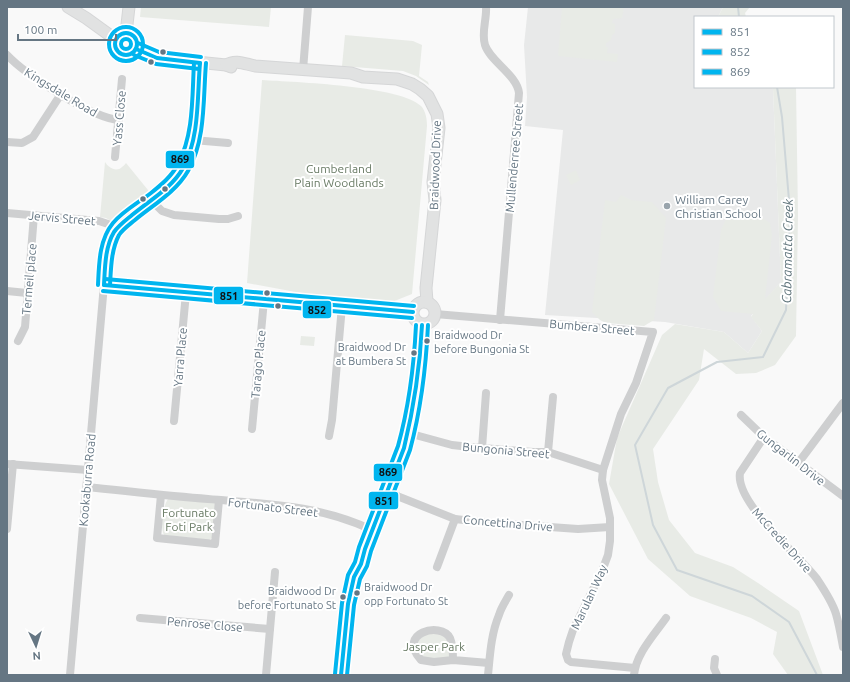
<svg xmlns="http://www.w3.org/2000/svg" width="850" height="682" font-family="Ubuntu,sans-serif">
<rect width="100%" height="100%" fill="#f9f9f9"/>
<polygon fill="#e8e9e9" points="528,7 723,7 718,17 695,17 695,87 772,87 773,89 781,282 751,316 762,331 748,353 724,332 665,322 545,315 563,130 525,126 527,97 524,45"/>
<g fill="#e8ebe6">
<polygon points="141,7 271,7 269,27 140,17"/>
<polygon points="562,7 624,7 622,18 613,19 612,23 615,24 615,33 612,35 611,40 606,43 606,47 608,47 607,53 618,54 617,62 558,56"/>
<polygon points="723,7 750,7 745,13 746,17 718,17"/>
<polygon points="345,35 413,41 422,45 419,76 428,82 429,85 416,76 403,71 342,66"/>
<path d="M262,80C294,82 401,86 421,106C426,111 427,120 427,126L412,294L392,302L312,295L247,283Z"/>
<polygon points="772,87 796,87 798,215 796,336 775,365 756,373 736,374 704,349 699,380 653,449 658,482 669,520 695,553 733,567 758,583 799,611 823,675 788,675 773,654 777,632 751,618 690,596 648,559 609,484 617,438 662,335 675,324 724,332 748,353 762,331 751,317 753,314 721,311 713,297 721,230 726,219 739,213 758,215 770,223 772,235 765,299 781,282 773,89"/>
<path d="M105,162C108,167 116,173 122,167C124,166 125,164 126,163L152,195L118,221L113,222L106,218L100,217Z"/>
<polygon points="576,170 580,180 571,185 566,175"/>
<polygon points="621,195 631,200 652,202 666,218 654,320 644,326 606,323 600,320 592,312 605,200 616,202"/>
<polygon points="301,336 315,337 314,346 300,345"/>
<path d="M169,498L214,502L216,505L212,538L209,540L164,535C160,528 163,503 169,498Z"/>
<polygon points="431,632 446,636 451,657 441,660 423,657 415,645 416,640"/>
</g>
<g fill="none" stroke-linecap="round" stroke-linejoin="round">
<g stroke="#ced6d9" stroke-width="2">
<polyline points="738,7 739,17"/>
<polyline points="777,87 782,117 790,212 786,310 763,357 717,362 668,388 635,445 653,525 677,570 752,596 789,622 817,675"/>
</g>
<g stroke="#d5d6d7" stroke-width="13">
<g id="secondary">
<polyline points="68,7 86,18 115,39"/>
<circle cx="126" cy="44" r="11"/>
<polyline points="126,33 129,7"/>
<polyline points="136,49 157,58 226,65 231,67"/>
<path d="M226,65C236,59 245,64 255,66L351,73L363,77L397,79L412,84L420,89L428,96L437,114L439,128L433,182L435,200L426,288L427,302"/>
<circle cx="424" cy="313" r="11"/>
<path d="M341,675L348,604L354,577L361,564L365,549L404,448C415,408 421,366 422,325"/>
</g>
</g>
<g stroke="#cecfd0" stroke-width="8">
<path d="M486,7C487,19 481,33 485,45C490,61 517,75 519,93L500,320"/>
<path d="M7,55C26,75 92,118 119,120"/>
<polyline points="303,70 308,7"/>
<polyline points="193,140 228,143"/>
<polyline points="7,142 22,143 33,137 61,94"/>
<polyline points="115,157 122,79"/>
<polyline points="151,200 162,211 174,215 219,219 228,219 238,216"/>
<polyline points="7,213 99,221 108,224 115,230"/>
<polyline points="104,285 413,312"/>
<polyline points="7,291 27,293"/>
<polyline points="435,314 653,332 636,383 621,414 603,470 602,480 610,518 610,541 608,555 602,571 573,630 569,642 566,654 568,660 571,662 635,668"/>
<polyline points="18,341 25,327 34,215"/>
<polyline points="741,415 764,437 843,496"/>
<polyline points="174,421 186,293"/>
<polyline points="252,429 264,300"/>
<polyline points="408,433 452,445 470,447 533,452 548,452 603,470"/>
<polyline points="329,436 332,420 342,306"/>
<path d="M764,437L740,473C735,503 799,555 817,579C823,588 833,604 836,614C839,624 841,636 843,647"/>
<polyline points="482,448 486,393"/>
<polyline points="548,452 553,397"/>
<polyline points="799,462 843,403"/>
<polyline points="7,464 88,470"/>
<path d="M87,487C127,491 168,496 208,499C265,504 320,505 372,530"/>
<polyline points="387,492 455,519 481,522 578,529 610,527"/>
<polyline points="161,495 157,538 215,544 219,500"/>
<polyline points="7,529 13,464"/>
<polyline points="437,567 455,519"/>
<polyline points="140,618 270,629"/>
<polyline points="715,659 714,668 717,675"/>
<path d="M453,660C453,654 452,643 450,638C441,621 396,633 421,660L434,662L453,660L489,663"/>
<path d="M70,675L107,250C109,243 111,235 115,230C120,224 127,218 134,214C151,200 172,187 183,168C199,142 197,94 200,63"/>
<polyline points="266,675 275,572"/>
<path d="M488,675C490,655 491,634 499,615C501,608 505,602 509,595"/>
<path d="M634,675C636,654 654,635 666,618"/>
</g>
<use href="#secondary" stroke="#e1e2e2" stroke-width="11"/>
<g stroke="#fff" stroke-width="7">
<g id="bus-1">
<circle cx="126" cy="44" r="11"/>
<polyline points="136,49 157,58 200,63"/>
<polyline points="104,285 413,312"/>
<path d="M104,285C105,267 105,247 114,232C119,225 126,220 132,215C150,200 172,188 183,168C200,137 197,97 200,63"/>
<path d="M341,675L348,604L354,577L361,564L365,549L404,448C414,407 420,367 422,325"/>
</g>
</g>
<g stroke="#fff" stroke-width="7">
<g id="bus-2">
<circle cx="126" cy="44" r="17"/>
<polyline points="134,55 156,64 199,69"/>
<path d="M110,285C111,269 111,250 119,235C123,229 129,225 135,220C153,205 176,192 188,171C206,139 203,99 206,63"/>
<polyline points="103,291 412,318"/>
<path d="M347,675L354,605L360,579L367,566L371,551L410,450C421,409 426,368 428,325"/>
</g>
</g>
<g stroke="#fff" stroke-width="7">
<g id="bus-3">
<circle cx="126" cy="44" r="5"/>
<polyline points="138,43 159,52 201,57"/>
<polyline points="105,279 414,306"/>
<path d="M98,285C99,264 99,240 113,223C123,211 138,203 151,193C161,185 172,176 178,164C194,134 192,96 194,63"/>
<path d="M335,674L342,603L348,575L355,562L359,547L398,446C409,406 414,366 416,325"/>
</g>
</g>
<use href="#bus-1" stroke="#00b5ef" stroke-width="4"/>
<use href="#bus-2" stroke="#00b5ef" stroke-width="4"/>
<use href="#bus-3" stroke="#00b5ef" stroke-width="4"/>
</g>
<g fill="#657683" stroke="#fff" stroke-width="1.5">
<circle cx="163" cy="52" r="3.5"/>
<circle cx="151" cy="62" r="3.5"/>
<circle cx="165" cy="189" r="3.5"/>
<circle cx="143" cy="199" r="3.5"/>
<circle cx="267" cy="293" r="3.5"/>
<circle cx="278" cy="306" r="3.5"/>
<circle cx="427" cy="341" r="3.5"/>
<circle cx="414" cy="353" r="3.5"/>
<circle cx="357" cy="593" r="3.5"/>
<circle cx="343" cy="597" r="3.5"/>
</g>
<circle fill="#99a4ac" stroke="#fff" stroke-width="1.5" cx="667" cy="206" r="4"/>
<g text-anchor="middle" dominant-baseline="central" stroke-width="4" stroke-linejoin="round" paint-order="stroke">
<g font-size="11" fill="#657683" stroke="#fff" text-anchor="start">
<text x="434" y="335">Braidwood Dr<tspan x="434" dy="14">before Bungonia St</tspan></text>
<text x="406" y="347" text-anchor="end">Braidwood Dr<tspan x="406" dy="14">at Bumbera St</tspan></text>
<text x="364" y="587">Braidwood Dr<tspan x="364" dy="14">opp Fortunato St</tspan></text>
<text x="336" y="591" text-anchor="end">Braidwood Dr<tspan x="336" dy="14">before Fortunato St</tspan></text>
</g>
<g font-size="12" fill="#657683" stroke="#fff">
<text transform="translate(61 92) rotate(31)">Kingsdale Road</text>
<text transform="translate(119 118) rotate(-85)">Yass Close</text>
<text transform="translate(514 158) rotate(-85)">Mullenderree Street</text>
<text transform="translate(435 165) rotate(-88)">Braidwood Drive</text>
<text transform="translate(62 218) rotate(5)">Jervis Street</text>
<text transform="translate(29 279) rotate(-85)">Termeil place</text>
<text transform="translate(592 327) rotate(5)">Bumbera Street</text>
<text transform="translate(180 357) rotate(-85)">Yarra Place</text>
<text transform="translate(258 364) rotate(-85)">Tarago Place</text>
<text transform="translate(506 450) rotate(5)">Bungonia Street</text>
<text transform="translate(791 457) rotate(38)">Gungarlin Drive</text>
<text transform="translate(87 480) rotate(-85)">Kookaburra Road</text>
<text transform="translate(273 507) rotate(7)">Fortunato Street</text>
<text transform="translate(508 523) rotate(5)">Concettina Drive</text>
<text transform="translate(782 540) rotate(48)">McCredie Drive</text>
<text transform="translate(589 597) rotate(-65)">Marulan Way</text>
<text transform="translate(205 624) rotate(5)">Penrose Close</text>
</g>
<g font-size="12" fill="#687a64" stroke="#fff">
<text x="339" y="168">Cumberland<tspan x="339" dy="14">Plain Woodlands</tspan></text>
<text x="189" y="512">Fortunato<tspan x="189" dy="14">Foti Park</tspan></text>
<text x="434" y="646">Jasper Park</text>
</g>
<g font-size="12" fill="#657683" stroke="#fff" text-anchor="start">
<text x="675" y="199">William Carey<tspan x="675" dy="14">Christian School</tspan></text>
</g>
<g font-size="13" font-style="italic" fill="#60757c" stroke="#fff">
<text transform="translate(787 251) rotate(-89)">Cabramatta Creek</text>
</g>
</g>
<g stroke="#fff" stroke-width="1.5">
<rect x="165" y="150" width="30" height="19" rx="4" fill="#00b5ef"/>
<rect x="213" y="286" width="31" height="19" rx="4" fill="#00b5ef"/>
<rect x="302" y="300" width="30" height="19" rx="4" fill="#00b5ef"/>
<rect x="373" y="463" width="30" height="19" rx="4" fill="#00b5ef"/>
<rect x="368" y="491" width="31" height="19" rx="4" fill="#00b5ef"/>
</g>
<g font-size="11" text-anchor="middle" font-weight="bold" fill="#111">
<text x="180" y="163">869</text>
<text x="229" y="300">851</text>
<text x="317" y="314">852</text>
<text x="388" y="476">869</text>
<text x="384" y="505">851</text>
</g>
<rect width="850" height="682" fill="none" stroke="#657683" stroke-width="16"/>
<rect x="694" y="16" width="140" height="72" fill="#ffffff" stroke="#c1c8cd"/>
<rect x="702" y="29" width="20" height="6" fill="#00b5ef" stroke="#c1c8cd"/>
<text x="730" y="36" font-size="12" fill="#657683">851</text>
<rect x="702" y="49" width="20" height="6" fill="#00b5ef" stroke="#c1c8cd"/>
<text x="730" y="56" font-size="12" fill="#657683">852</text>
<rect x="702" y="69" width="20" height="6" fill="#00b5ef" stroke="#c1c8cd"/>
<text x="730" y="76" font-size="12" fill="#657683">869</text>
<g transform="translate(36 646) rotate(176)" stroke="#ffffff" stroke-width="3" paint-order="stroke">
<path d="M0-3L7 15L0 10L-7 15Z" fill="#657683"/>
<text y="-6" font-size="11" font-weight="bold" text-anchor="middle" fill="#657683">N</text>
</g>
<path d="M18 34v6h98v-6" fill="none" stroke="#657683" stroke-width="2"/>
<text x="24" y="34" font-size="12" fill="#657683" stroke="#ffffff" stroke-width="3" paint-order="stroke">100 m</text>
</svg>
